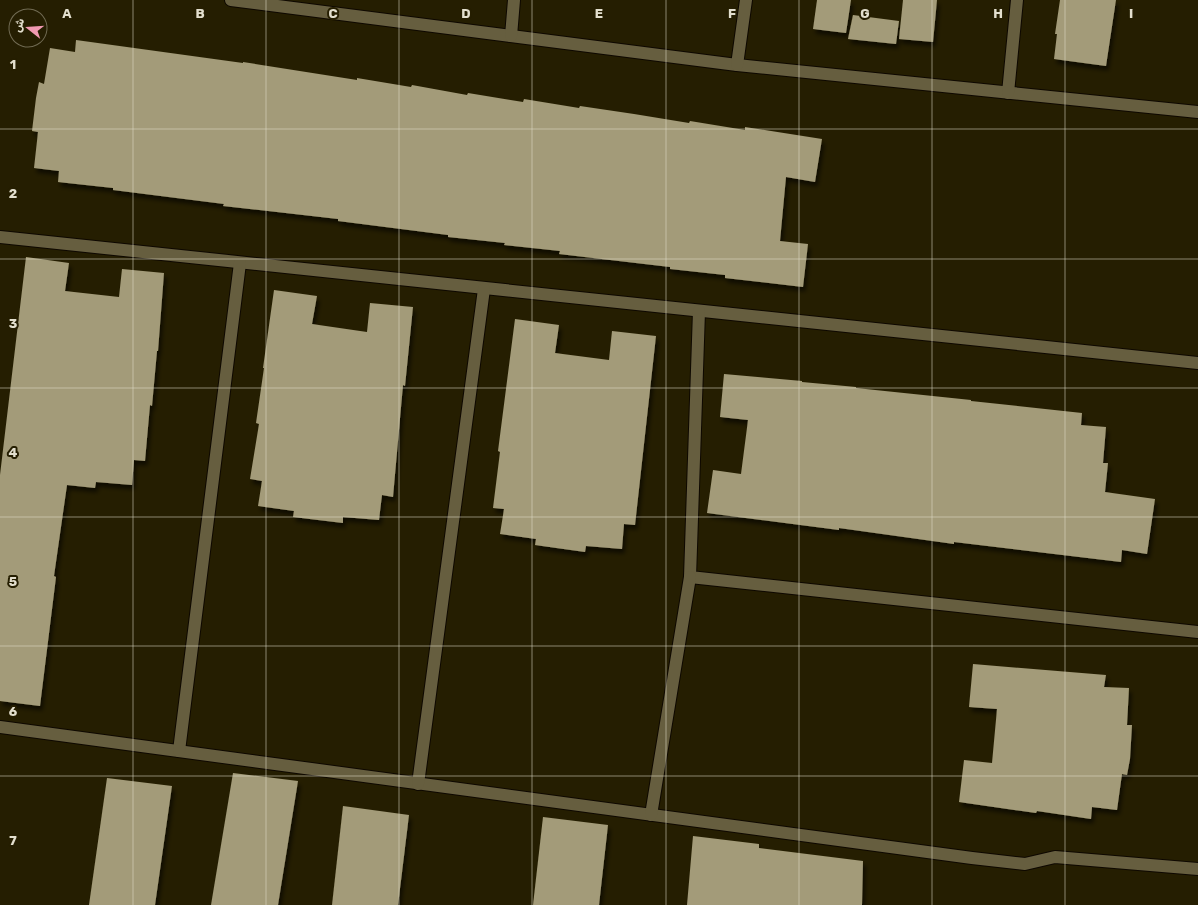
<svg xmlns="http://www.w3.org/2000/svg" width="1198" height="905" font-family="Rubik,'Noto Sans Arabic',sans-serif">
<defs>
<filter id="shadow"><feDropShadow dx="2.5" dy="4.5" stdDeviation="2" flood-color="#0009"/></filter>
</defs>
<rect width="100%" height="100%" fill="#251e01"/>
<g fill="#a39b79" filter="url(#shadow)">
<polygon points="817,0 851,0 846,33 813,29"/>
<polygon points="903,0 937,0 933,42 899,39"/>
<polygon points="1060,0 1116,0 1106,66 1054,59 1057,34 1055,34"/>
<polygon points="853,15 899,21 896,44 848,39"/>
<polygon points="76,40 243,63 243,62 357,80 357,78 411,87 412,85 467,95 468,93 523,102 524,99 579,108 580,106 634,114 689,123 690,121 745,130 745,127 822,139 815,182 786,177 780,241 808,244 803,287 725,278 725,275 670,269 670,267 559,254 560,251 504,245 505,243 448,237 448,235 338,221 338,219 223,206 224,204 113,190 113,188 58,182 59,171 34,168 38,132 32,131 36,98 39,82 44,84 50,48 75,52"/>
<polygon points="26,257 69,263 65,291 119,297 122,269 164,273 158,351 157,351 152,406 150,405 145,461 134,460 132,485 96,482 95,488 67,485 54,576 56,577 40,706 0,701 0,475"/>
<polygon points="274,290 317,296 312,324 367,332 370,303 413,307 405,386 403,385 393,497 382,495 379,520 343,517 343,523 293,517 294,511 258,506 262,481 250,479 259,424 256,423 264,368 263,368"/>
<polygon points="515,319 559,325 555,353 609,360 612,331 656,336 635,525 624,524 622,549 586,546 585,552 535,545 536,539 500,534 504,509 493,508 500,452 498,451"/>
<polygon points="724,374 802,381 802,382 856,387 856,388 971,400 971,401 1082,413 1081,425 1106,427 1103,463 1108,463 1105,492 1155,499 1147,554 1122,550 1121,562 954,542 954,544 839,528 839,530 707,513 713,470 741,474 748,420 720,417"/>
<polygon points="973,664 1106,675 1104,687 1129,688 1127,725 1132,725 1130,759 1127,775 1122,774 1117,810 1092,807 1091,819 1037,811 1036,813 959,802 964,760 992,763 997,709 969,707"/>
<polygon points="233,773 298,781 278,905 211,905"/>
<polygon points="107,778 172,786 155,905 89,905"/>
<polygon points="343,806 409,815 398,905 332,905"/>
<polygon points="543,817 608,825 599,905 533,905"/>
<polygon points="693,836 759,844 759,848 863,861 862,905 687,905"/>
</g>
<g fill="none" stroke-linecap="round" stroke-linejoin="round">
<g stroke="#0e0800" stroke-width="14">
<g id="minor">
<polyline points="231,0 737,65 1198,112"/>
<polyline points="511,36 514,0"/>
<polyline points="737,65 746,0"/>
<polyline points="1008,93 1017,0"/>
<polyline points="0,237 1198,363"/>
<polyline points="699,311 690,577 1198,632"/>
<polyline points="0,727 972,858 1025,864 1055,857 1198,869"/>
<polyline points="179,751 240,263"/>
<polyline points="418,784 484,289"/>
<polyline points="651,815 690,577"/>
</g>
</g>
<use href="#minor" stroke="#665e3f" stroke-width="12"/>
</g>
<path fill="none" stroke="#e3dfce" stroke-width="1" stroke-opacity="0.55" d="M133,0V905M266,0V905M399,0V905M532,0V905M666,0V905M799,0V905M932,0V905M1065,0V905M0,129H1198M0,259H1198M0,388H1198M0,517H1198M0,646H1198M0,776H1198"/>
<g font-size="13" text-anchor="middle" font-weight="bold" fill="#e3dfce" stroke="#251e01" stroke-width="4" stroke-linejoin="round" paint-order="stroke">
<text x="67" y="18">A</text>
<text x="200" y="18">B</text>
<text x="333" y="18">C</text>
<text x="466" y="18">D</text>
<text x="599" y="18">E</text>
<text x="732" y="18">F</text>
<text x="865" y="18">G</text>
<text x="998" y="18">H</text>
<text x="1131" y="18">I</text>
<text x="13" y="69">1</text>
<text x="13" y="198">2</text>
<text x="13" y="328">3</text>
<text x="13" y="457">4</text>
<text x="13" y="586">5</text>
<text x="13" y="716">6</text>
<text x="13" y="845">7</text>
</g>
<g transform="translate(28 28) rotate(287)"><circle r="19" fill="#251e01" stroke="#716b53"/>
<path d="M0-3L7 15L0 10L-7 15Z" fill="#f19ab2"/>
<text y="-6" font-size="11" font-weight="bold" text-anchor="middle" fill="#e3dfce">ش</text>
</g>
</svg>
